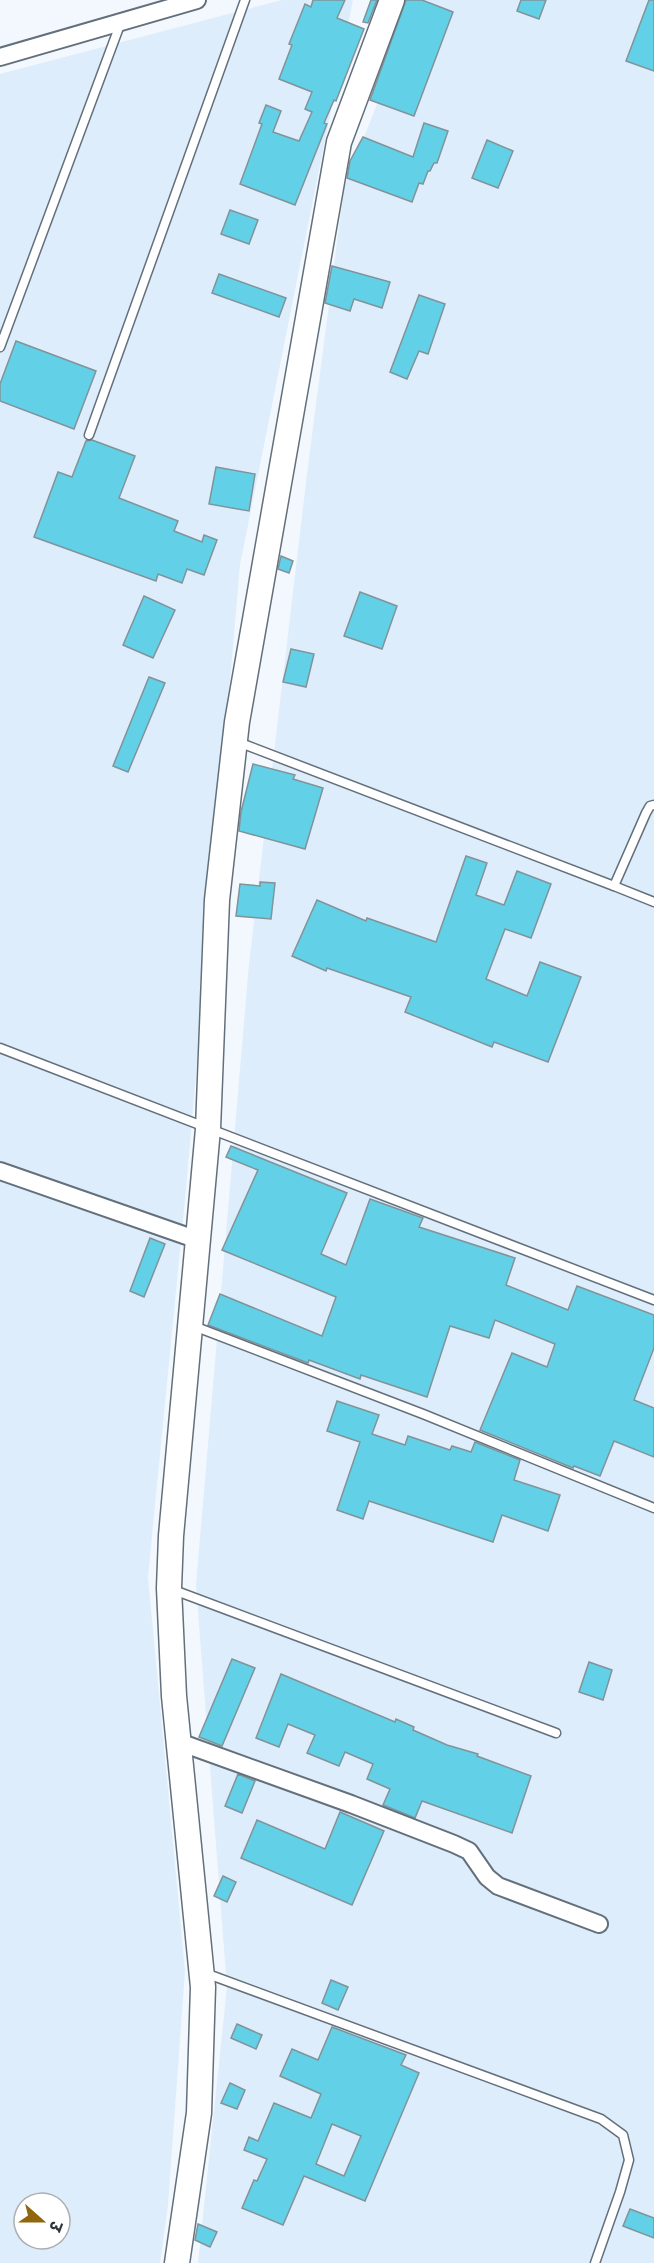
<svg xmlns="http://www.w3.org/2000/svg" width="654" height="2263" font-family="Poppins,'Noto Sans Devanagari',sans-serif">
<rect width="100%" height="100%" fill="#f2f8fd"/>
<g fill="#ddedfc" fill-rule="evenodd">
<path d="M282,0H353L240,565L186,1189L148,1577L185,1971L168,2205L160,2263H0V74ZM24,2203H60V2239H24Z"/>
<polygon points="418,0 654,0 654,2263 198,2263 227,1987 196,1585 249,964 307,474 344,188"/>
</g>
<g fill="#62d1e8" stroke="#809398" stroke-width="1.5" fill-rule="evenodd">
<polygon points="313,0 345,0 337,18 364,29 336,101 334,100 324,123 327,124 295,205 240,184 262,124 259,123 266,105 281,111 273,132 299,141 312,112 305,109 312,92 279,79 292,45 289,44 305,4 311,7"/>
<polygon points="371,0 377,0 368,23 363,22"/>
<polygon points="406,0 422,0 453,12 414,116 370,100"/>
<polygon points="521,0 546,0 539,19 517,11"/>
<polygon points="649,0 654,0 654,71 626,61"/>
<polygon points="424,123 448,131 437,163 434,163 430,171 428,171 423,184 419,183 412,202 347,178 350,161 363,137 413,157"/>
<polygon points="487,140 513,151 498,188 472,178"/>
<polygon points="230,210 258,220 249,244 221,234"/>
<polygon points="332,266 390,282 382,308 354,299 350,311 325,303"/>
<polygon points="219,274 286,298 279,317 212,293"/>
<polygon points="419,295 445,304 428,354 419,351 407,379 390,372"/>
<polygon points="16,341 96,371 74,429 0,401 0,384"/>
<polygon points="92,440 135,456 119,498 178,521 174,531 202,542 204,535 217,540 204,575 187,569 182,583 158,574 156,581 34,537 58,472 72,477 86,441"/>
<polygon points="216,467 255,474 249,511 209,504"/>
<polygon points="281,556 293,561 289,573 278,569"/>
<polygon points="360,592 397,606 382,649 344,636"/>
<polygon points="144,596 175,610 153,658 123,645"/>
<polygon points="291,649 314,654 306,687 283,682"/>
<polygon points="149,677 165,683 128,772 113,766"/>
<polygon points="253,764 295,775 293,779 323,788 305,849 239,831 241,812"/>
<polygon points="466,856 487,863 476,895 504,905 517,871 551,884 531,938 505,929 486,979 527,996 540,962 581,977 548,1062 494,1042 492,1047 405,1012 411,997 327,968 326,971 292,956 317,900 366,921 367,918 436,942"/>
<polygon points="260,882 275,883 271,919 236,916 240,884 260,886"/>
<polygon points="231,1146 347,1193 321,1254 346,1265 370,1199 423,1218 419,1227 515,1258 506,1285 568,1310 577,1286 654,1315 654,1348 634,1400 654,1408 654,1457 614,1441 600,1476 574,1466 573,1468 480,1430 512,1353 547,1367 555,1344 495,1320 489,1338 450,1326 427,1397 361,1375 360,1379 309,1360 308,1363 208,1325 220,1294 322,1336 336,1297 222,1250 258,1170 226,1157"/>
<polygon points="150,1238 165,1244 144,1297 130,1291"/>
<polygon points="337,1401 379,1415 372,1434 405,1445 408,1436 450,1450 452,1446 471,1452 475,1442 520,1460 514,1480 560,1495 548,1531 502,1515 493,1542 369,1501 363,1519 337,1510 360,1442 327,1431"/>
<polygon points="232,1659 255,1668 222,1746 199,1737"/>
<polygon points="589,1662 612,1670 603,1700 579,1692"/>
<polygon points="281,1674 395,1722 396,1719 414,1727 413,1730 447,1745 478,1754 477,1756 531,1776 512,1833 422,1801 415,1818 383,1805 390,1789 367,1779 373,1764 345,1752 339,1766 307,1753 315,1735 288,1724 279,1747 256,1738"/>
<polygon points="238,1774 255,1781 242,1813 225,1806"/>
<polygon points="340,1812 384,1831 352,1905 241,1858 257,1820 325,1849"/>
<polygon points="223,1876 236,1882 227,1902 214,1896"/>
<polygon points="331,1980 348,1987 338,2010 322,2003"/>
<polygon points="237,2024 262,2035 256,2049 231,2038"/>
<path d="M332,2027L406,2055L401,2065L419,2073L365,2201L304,2176L283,2225L242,2208L254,2180L257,2181L267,2159L244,2150L249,2137L258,2141L274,2103L311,2118L321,2094L280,2076L292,2049L318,2060ZM332,2124L361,2136L344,2176L316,2164Z"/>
<polygon points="230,2083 245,2090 237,2109 221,2103"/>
<polygon points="630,2209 654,2218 654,2238 623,2226"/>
<polygon points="198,2224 217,2232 210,2247 195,2240"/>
</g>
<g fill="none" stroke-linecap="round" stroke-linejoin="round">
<g stroke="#63707b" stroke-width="11">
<g id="lane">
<polyline points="0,347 121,22"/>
<polyline points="89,435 245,0"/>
<polyline points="238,742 614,886 646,813 650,806 654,805"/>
<polyline points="614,886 654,902"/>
<polyline points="0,1048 654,1300"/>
<polyline points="191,1325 423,1414 654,1508"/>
<polyline points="171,1589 556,1733"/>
<polyline points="205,1973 601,2119 623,2135 629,2160 620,2192 595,2263"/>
</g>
</g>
<g stroke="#63707b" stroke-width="20">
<g id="street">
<polyline points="0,57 197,0"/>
<polyline points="0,1171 198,1240"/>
<polyline points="179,1742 351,1804 454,1844 469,1851 487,1877 498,1886 599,1924"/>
</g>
</g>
<g stroke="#63707b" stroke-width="27">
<polyline id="secondary" points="177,2263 199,2113 203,1987 174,1696 169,1588 171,1536 208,1129 217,900 237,722 339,142 392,0"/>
</g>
<use href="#lane" stroke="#fff" stroke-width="8"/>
<use href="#street" stroke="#fff" stroke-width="16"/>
<use href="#secondary" stroke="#fff" stroke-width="24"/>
</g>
<g transform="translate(42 2221) rotate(111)"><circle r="28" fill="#ffffff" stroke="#acaeb0" stroke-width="1.5"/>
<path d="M0-4.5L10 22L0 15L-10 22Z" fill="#90660e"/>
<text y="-9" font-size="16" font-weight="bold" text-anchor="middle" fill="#2f3439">उ</text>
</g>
</svg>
